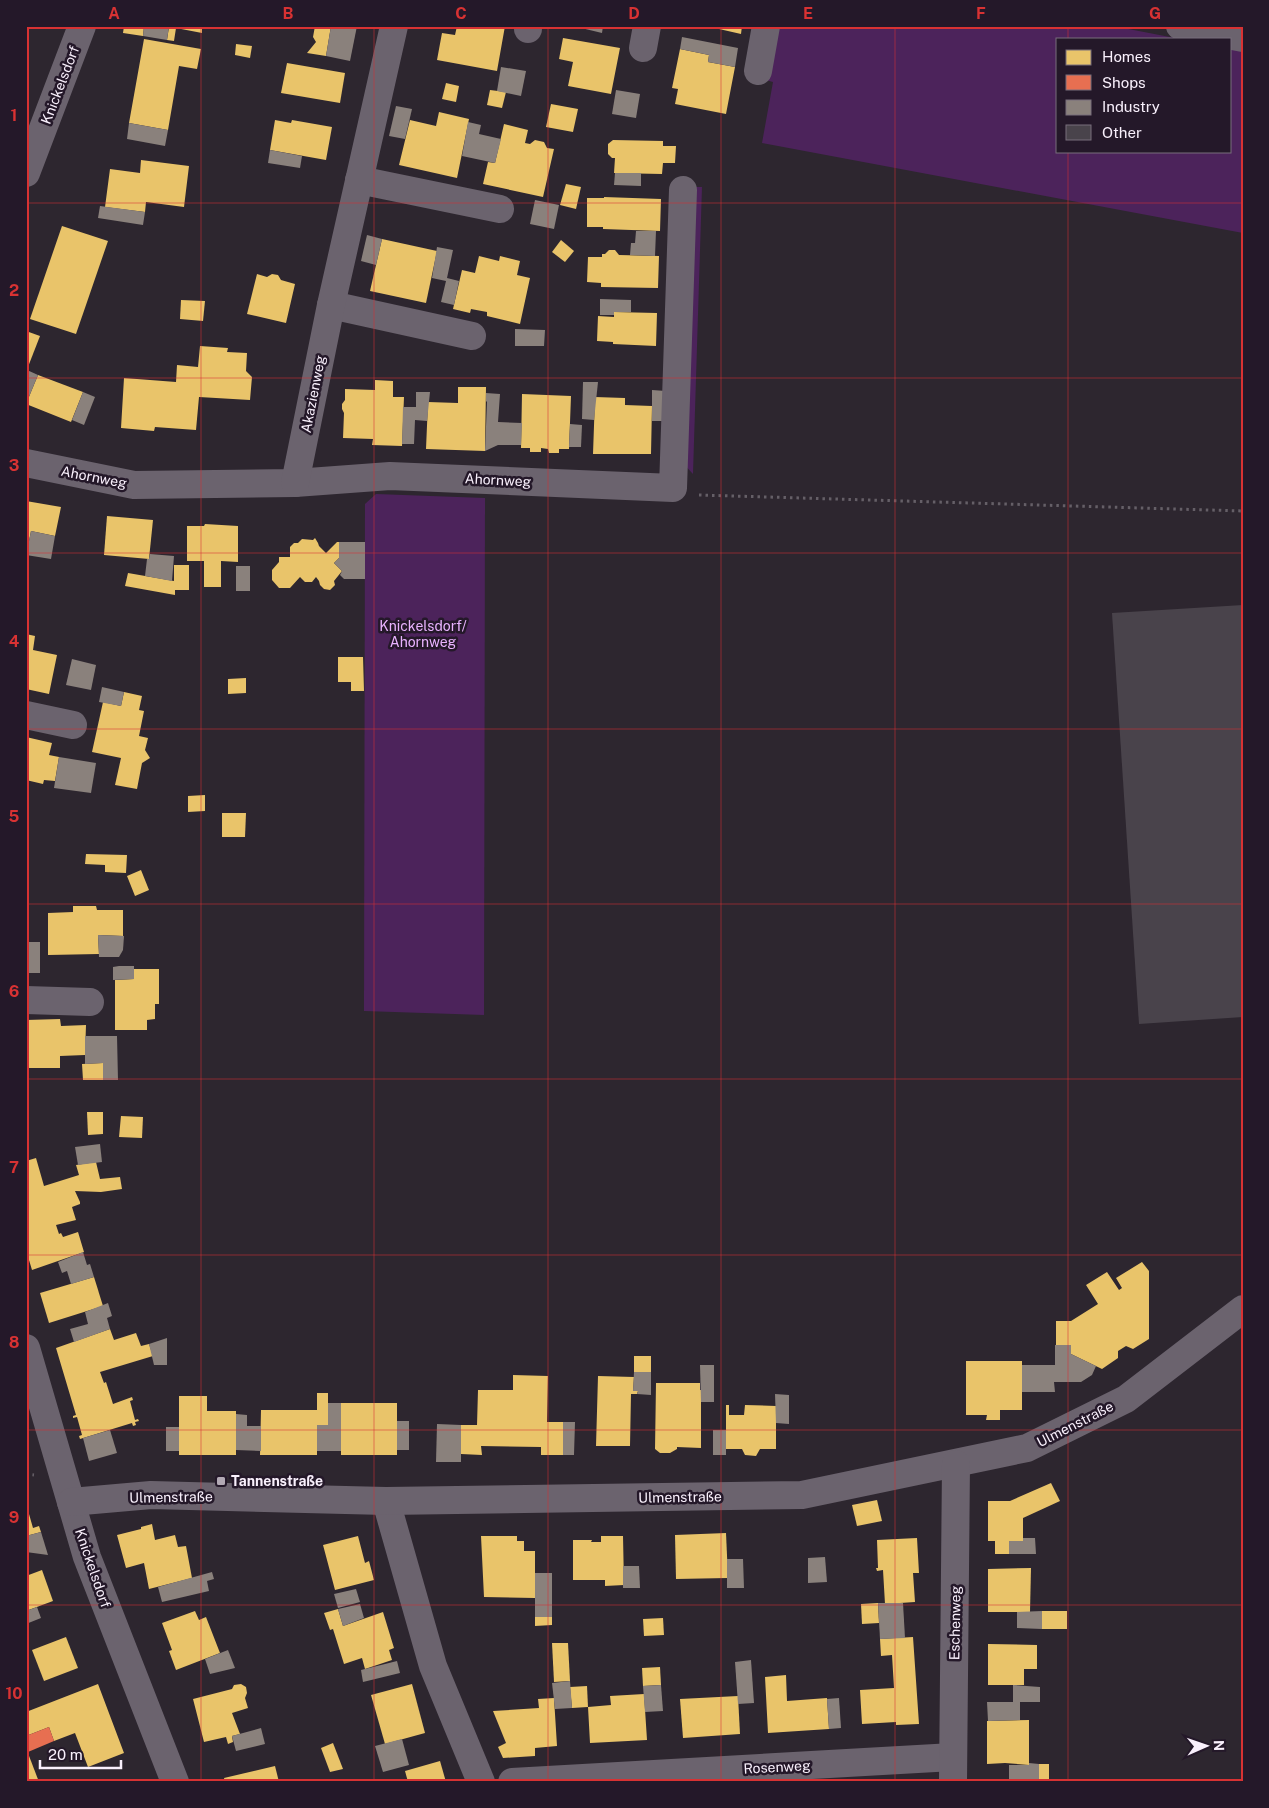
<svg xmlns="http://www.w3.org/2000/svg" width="1269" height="1808" font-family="'Public Sans',sans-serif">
<rect width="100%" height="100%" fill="#2d262f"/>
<g fill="#4c235b">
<polygon points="771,26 1113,26 1180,39 1058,39 1058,151 1230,151 1230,48 1243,50 1243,233 762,143 773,82 762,79"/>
<polygon points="690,187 702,187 693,474 681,461"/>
<polygon points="376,494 485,498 484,1015 364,1011 365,504"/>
</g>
<g fill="#e9c46a">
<polygon points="124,26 144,26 143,36 123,33"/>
<polygon points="176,26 202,26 202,33 176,28"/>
<polygon points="315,26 331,26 326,56 307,53 316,42 313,37"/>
<polygon points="457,26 505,26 497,71 437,60 442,33 455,35"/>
<polygon points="706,26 742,26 741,34"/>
<polygon points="169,27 176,28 174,41 167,40"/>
<polygon points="563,38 620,48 611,94 568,86 573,62 559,59"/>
<polygon points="144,39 201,49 197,69 179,66 168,130 129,123"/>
<polygon points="236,44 252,46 250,58 235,55"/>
<polygon points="680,49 709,55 708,62 735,67 726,114 675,104 678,89 672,88"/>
<polygon points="287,63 345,73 340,103 281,93"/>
<polygon points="446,83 459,86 456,102 442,99"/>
<polygon points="490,90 506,92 502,108 487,105"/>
<polygon points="551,104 578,109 573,132 546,127"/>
<polygon points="439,112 469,119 457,178 399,165 410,120 436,126"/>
<polygon points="275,120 291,123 292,120 332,127 326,160 270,150"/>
<polygon points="504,124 528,130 525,143 530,144 535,140 544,142 547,148 554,149 543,197 483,184 488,162 495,163"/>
<polygon points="613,140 663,141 663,146 676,146 675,163 663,163 662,174 614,173 615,158 612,158 608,154 608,144"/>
<polygon points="141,160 189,166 184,207 146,202 145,212 105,207 110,169 140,173"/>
<polygon points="566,184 581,187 576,209 560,205"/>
<polygon points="604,197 661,199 660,231 603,229 603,227 587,227 587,198 604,198"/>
<polygon points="62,226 108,241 76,334 30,319"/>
<polygon points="382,239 437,251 426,303 370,291"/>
<polygon points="561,240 574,251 565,262 552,252"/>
<polygon points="609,250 615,250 619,255 659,256 658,288 601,287 601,283 587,282 588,257 602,257 602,254 605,254"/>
<polygon points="479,256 499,261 500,256 520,261 517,275 530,278 520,324 487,316 487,312 471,309 470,313 453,309 462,270 475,273"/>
<polygon points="257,274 267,277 272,274 278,275 281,280 295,284 286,323 247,314"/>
<polygon points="181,300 205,301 203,321 180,319"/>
<polygon points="614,312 657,313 656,346 613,344 613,342 597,341 598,316 614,317"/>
<polygon points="26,331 40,336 26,372"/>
<polygon points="200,346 228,348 227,352 247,353 246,371 252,377 250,400 199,397 196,430 155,427 154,431 121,428 124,378 176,382 177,365 198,367"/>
<polygon points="38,375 83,392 71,422 26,404"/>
<polygon points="375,380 393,381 393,397 404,397 402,446 372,445 373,439 343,438 344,413 342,409 342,404 345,400 345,389 375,390"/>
<polygon points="458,387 486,387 485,451 426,449 428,402 458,403"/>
<polygon points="522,394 571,396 569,449 559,449 559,453 549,453 548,449 541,448 541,452 530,452 530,448 521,448"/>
<polygon points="595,397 625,398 625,405 652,406 651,454 593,454"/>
<polygon points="26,501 61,507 55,536 31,531 29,541 26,540"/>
<polygon points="107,516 153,520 149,559 104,555"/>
<polygon points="205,524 238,526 238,562 221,561 221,587 204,587 204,561 187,561 187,526 204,526"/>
<polygon points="315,538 318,543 319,546 326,553 337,542 339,542 339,558 334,563 342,571 334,581 335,585 330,590 324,589 320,585 319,581 316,577 312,582 305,582 300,577 290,588 279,588 272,580 272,570 279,562 279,557 290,557 290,547 294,543 298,543 302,539 313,540"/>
<polygon points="174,565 189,565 189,590 175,590 175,595 125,586 128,573 174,581"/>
<polygon points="26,634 35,636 33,650 57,655 49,694 26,689"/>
<polygon points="338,657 363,657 364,691 351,691 351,682 338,682"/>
<polygon points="246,678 246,693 228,694 228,679"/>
<polygon points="124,692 142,696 139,710 144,711 139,736 148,738 145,750 150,758 142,763 137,789 115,785 121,758 92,752 103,702 121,706"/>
<polygon points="26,737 52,743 49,755 59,757 55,781 44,780 43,784 26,780"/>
<polygon points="205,795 205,811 188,812 188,796"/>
<polygon points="222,813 246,813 245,837 222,837"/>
<polygon points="86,854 127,855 126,873 105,872 105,865 85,864"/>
<polygon points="141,870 149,890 135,896 127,876"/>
<polygon points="73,906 96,906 97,910 123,910 123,936 98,935 99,954 48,955 48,913 73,912"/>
<polygon points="134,969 159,969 159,1004 155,1004 155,1019 147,1020 147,1030 115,1030 115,980 134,979"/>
<polygon points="60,1019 61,1026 86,1025 85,1055 60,1056 60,1068 26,1068 26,1020"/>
<polygon points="103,1063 103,1080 83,1080 82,1064"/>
<polygon points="87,1112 103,1112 103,1134 88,1135"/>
<polygon points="121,1116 143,1117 142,1138 119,1137"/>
<polygon points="36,1158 44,1186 79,1175 76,1165 96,1162 100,1179 120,1177 122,1189 101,1192 75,1191 80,1202 80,1204 72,1207 76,1220 56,1225 59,1234 61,1233 63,1237 78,1232 84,1252 32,1270 26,1250 26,1161"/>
<polygon points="1142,1262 1149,1271 1149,1339 1133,1349 1126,1346 1118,1351 1118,1358 1102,1369 1071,1354 1071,1345 1056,1345 1056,1321 1071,1321 1098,1304 1086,1285 1107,1272 1119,1290 1122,1288 1116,1278"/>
<polygon points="94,1277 103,1306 49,1323 40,1293"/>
<polygon points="110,1329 114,1340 136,1333 141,1346 149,1344 153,1356 100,1372 104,1383 106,1382 113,1404 132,1397 133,1400 130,1401 135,1420 138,1419 139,1421 135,1422 136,1425 133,1426 132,1423 80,1439 79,1436 82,1435 77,1417 73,1418 73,1416 76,1415 56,1348"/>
<rect x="634" y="1356" width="17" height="16"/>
<polygon points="966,1361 1022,1361 1022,1410 1000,1410 1000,1420 986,1420 987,1415 966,1415"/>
<polygon points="513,1375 548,1376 547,1422 563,1422 563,1455 541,1455 541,1447 481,1446 482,1455 461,1454 461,1425 477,1425 478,1390 513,1390"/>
<polygon points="598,1376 634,1377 633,1391 638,1391 637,1394 631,1394 630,1446 596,1446"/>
<polygon points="656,1383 700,1383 700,1390 701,1390 701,1448 677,1447 677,1449 670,1453 660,1453 655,1449"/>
<polygon points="317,1393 328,1393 328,1425 317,1425 317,1455 260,1455 261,1410 317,1410"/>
<polygon points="179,1396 207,1396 207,1411 236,1411 236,1455 179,1455"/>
<rect x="341" y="1403" width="56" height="52"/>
<polygon points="726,1405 729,1405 729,1415 744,1415 745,1405 776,1406 776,1449 760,1449 756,1456 745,1455 742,1449 726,1449"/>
<polygon points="1051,1483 1060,1501 1023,1518 1023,1541 1009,1541 1009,1554 995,1554 995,1541 988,1541 988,1501 1010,1501"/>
<polygon points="877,1500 882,1521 857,1526 852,1505"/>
<polygon points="27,1507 33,1528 39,1526 41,1532 26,1536"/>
<polygon points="152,1524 155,1540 175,1535 178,1547 186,1546 192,1578 149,1589 144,1563 126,1568 117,1535 141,1529 141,1527"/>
<polygon points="726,1533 728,1578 676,1579 675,1535"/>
<polygon points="358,1536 365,1563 369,1561 374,1580 335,1590 323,1545"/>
<polygon points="481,1536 517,1536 517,1541 524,1541 524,1551 535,1551 535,1598 484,1597"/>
<polygon points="601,1536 623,1536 624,1585 605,1586 605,1580 573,1580 573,1540 592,1540 591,1542 601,1542"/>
<polygon points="917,1538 919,1573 913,1573 915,1602 885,1604 883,1570 877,1571 876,1568 878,1568 877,1540"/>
<polygon points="1031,1568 1030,1612 988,1612 988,1569"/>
<polygon points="42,1570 53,1601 26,1611 26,1576"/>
<polygon points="878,1603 879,1623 862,1624 861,1604"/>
<polygon points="338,1609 343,1626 383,1612 394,1648 389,1650 392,1660 365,1669 362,1658 344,1664 333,1629 330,1630 324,1613"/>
<polygon points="195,1611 199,1620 206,1617 220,1653 176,1670 169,1651 172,1650 162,1623"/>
<rect x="1042" y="1611" width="25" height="18"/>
<polygon points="535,1617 552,1617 552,1625 535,1626"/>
<polygon points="663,1618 664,1635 644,1636 643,1619"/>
<polygon points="66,1637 78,1668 44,1681 32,1650"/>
<polygon points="913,1637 919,1724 896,1725 896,1722 862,1724 860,1690 894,1688 892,1655 881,1656 880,1639"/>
<polygon points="552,1643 568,1643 570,1681 554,1682"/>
<polygon points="988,1644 1037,1645 1037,1669 1024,1669 1024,1685 988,1685"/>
<polygon points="660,1667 661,1685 643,1686 642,1668"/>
<polygon points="786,1675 787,1701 827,1698 829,1729 768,1733 765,1677"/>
<polygon points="98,1684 124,1753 88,1767 75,1733 54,1741 49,1727 26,1736 26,1712"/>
<polygon points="241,1684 246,1687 247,1693 245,1698 248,1708 232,1713 240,1734 232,1736 233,1742 228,1744 226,1737 204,1742 193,1699 232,1689 234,1685"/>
<polygon points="412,1684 425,1733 385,1744 371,1695"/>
<polygon points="587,1686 588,1707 572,1708 570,1687"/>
<polygon points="644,1694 647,1740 590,1743 588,1707 611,1705 610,1696"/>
<polygon points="738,1696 740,1734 683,1738 680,1699"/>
<polygon points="554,1698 557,1746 535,1748 535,1756 503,1758 498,1747 506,1743 493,1711 539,1708 538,1699"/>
<polygon points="1029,1720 1029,1765 1005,1763 987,1764 987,1721"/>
<polygon points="333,1743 343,1769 330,1772 321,1748"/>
<polygon points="26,1748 39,1782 26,1782"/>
<polygon points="440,1761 446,1782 408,1782 405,1771"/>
<rect x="1039" y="1764" width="10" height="16"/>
<polygon points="275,1766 279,1782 225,1782 224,1778"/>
</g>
<polygon fill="#e76f51" points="49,1727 54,1741 28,1752 26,1736"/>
<g fill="#8a817c">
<polygon points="144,26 169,26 167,40 143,36"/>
<polygon points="331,26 357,26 350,61 326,56"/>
<polygon points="573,26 603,26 602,33"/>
<polygon points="682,37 738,48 735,67 708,62 709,55 680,49"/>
<polygon points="501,67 526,71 521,96 497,91"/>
<polygon points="616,90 640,94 636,118 612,114"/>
<polygon points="396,106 412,109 405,139 389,136"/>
<polygon points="468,122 481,125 479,134 501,139 495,163 462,156"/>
<polygon points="129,123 168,130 165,146 127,139"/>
<polygon points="270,150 302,156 300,168 268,163"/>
<polygon points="615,173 641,173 641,186 614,185"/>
<polygon points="535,200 559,205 554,229 530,224"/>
<polygon points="100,206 145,212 143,225 98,218"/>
<polygon points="636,231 656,231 655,256 630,255 631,243 635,243"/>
<polygon points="367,235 382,239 376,265 361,261"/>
<polygon points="437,247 453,250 447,278 459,281 454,305 441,302 446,281 432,278"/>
<polygon points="600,299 631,300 631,312 614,312 614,315 600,315"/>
<polygon points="515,329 545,330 544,346 515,346"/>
<polygon points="27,370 38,375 26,404 26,372"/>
<polygon points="583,382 598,382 594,420 582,419"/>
<polygon points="652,390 666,391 665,421 652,421"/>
<polygon points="83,392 95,397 84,425 72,420"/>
<polygon points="416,392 430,392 427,421 415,420 414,444 402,444 403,407 416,407"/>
<polygon points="486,393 500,394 498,422 522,423 521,445 498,445 485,451 487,402 486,401"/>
<polygon points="570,424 582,425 581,447 569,447"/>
<polygon points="31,531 55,536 51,559 26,555 28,541 29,541"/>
<polygon points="339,542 365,542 365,579 344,579 340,575 342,571 334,563 339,558"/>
<polygon points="150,554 174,556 172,581 145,576 147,559 149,559"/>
<rect x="236" y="566" width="14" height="25"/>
<polygon points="72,659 96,665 91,690 66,685"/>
<polygon points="102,687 124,692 121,706 99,702"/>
<polygon points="59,757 96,763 91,793 54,788"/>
<polygon points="98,935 124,936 123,950 119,957 99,957"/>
<rect x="26" y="942" width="14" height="31"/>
<polygon points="119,966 134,966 134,979 113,980 113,967"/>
<polygon points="85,1036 117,1036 118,1080 103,1080 103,1063 85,1064"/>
<polygon points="100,1144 102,1162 78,1165 75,1147"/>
<polygon points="83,1252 87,1265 90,1264 94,1277 71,1284 67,1271 62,1273 58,1262"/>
<polygon points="108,1303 112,1316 107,1318 110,1329 74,1342 70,1329 88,1324 85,1312"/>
<polygon points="167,1338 167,1365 154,1365 149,1344"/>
<polygon points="1055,1345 1071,1345 1071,1354 1096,1366 1092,1375 1081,1382 1054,1382 1055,1392 1022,1392 1022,1365 1055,1365"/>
<polygon points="700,1365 714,1365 714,1402 701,1402"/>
<polygon points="634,1372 651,1372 651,1395 637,1394 638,1391 633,1391"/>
<polygon points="775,1394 789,1395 789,1424 776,1423"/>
<polygon points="328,1403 341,1403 341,1451 317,1451 317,1425 328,1425"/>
<polygon points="236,1414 247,1415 247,1426 261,1426 261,1451 236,1450"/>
<rect x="397" y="1421" width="12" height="29"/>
<polygon points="563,1422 575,1422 574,1455 563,1455"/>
<polygon points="437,1424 461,1425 461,1462 436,1462"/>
<rect x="166" y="1427" width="13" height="24"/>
<polygon points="110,1430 117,1453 89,1461 83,1438"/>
<rect x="713" y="1430" width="13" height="25"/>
<polygon points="41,1532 48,1555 26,1552 26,1536"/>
<polygon points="1023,1538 1035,1538 1036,1554 1009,1554 1009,1541 1023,1541"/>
<polygon points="825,1557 827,1582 808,1583 808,1558"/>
<polygon points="727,1559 743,1559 744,1588 727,1588"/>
<polygon points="623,1566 639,1566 640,1588 623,1588"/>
<polygon points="212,1572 214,1579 207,1581 209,1591 162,1602 158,1587"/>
<rect x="535" y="1573" width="17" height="44"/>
<polygon points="356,1589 360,1602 338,1608 334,1594"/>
<polygon points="878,1603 903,1603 905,1638 880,1639"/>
<polygon points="360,1604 364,1618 343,1626 338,1609"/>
<polygon points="37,1607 41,1618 26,1624 26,1611"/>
<polygon points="1042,1611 1042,1629 1017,1628 1017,1612"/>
<polygon points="228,1650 235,1668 210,1674 205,1659"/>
<polygon points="751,1660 754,1703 738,1704 735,1662"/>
<polygon points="397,1661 400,1673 363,1682 361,1670"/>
<polygon points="570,1681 572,1708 555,1709 552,1683"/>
<polygon points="661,1685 663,1711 645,1712 643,1686"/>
<polygon points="1013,1685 1040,1687 1040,1702 1020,1702 1020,1720 988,1721 987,1702 1013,1702"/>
<polygon points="839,1698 841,1728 829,1729 827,1699"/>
<polygon points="261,1728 265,1744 236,1751 232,1736"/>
<polygon points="402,1739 409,1765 383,1772 375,1746"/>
<polygon points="1029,1763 1039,1764 1039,1780 1009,1780 1009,1765 1029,1765"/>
</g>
<polygon fill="#49434b" points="1243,605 1243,1017 1139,1024 1112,613"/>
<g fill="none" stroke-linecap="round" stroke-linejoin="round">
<g stroke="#655f67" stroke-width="3" stroke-dasharray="2.5 4" stroke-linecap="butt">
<polyline points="699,495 1243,511"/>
<polyline points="26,1474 34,1475"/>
</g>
<g stroke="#6b636e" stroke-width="28">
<polyline points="1180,26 1243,38"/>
<polyline points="528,29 528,26"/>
<polyline points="643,48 647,26"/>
<polyline points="758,71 766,26"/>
<polyline points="26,173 82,26"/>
<polyline points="359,180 500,209"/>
<polyline points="331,305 472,336"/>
<polyline points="26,463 134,485 295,483 390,476 673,488 683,190"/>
<polyline points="295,483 331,305 394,26"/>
<polyline points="26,715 73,725"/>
<polyline points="26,1000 90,1002"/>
<polyline points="26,1348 87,1557 175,1782"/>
<polyline points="386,1501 433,1666 481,1782"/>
<polyline points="71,1502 151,1495 386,1501 802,1495 1027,1448 1126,1399 1243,1309"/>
<polyline points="512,1782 953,1757"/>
<polyline points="953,1782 956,1464"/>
</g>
</g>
<path fill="none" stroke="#d83233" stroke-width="1" stroke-opacity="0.55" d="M201,26V1782M374,26V1782M548,26V1782M721,26V1782M895,26V1782M1068,26V39M1068,151V1782M26,203H1243M26,378H1243M26,553H1243M26,729H1243M26,904H1243M26,1079H1243M26,1255H1243M26,1430H1243M26,1605H1243"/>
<rect fill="#b2a9b4" stroke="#241829" stroke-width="2" x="216" y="1476" width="10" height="10" rx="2.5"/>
<g text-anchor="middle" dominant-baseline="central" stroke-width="5" stroke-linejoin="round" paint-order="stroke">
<g font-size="14" fill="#f9f0fc" stroke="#241829">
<text transform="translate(60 85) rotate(-69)">Knickelsdorf</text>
<text transform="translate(313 394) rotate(-79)">Akazienweg</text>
<text transform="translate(94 477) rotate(11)">Ahornweg</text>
<text transform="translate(498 480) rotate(3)">Ahornweg</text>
<text transform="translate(1075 1424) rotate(-27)">Ulmenstraße</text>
<text transform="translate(171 1497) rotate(-1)">Ulmenstraße</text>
<text transform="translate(680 1497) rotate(-1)">Ulmenstraße</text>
<text transform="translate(93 1568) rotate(71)">Knickelsdorf</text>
<text transform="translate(955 1623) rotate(-89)">Eschenweg</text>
<text transform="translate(777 1767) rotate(-3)">Rosenweg</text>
</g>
<g font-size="14" fill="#e9b3ff" stroke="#241829">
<text x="423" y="626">Knickelsdorf/<tspan x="423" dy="16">Ahornweg</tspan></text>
</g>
<g font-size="14" font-weight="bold" fill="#f9f0fc" stroke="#241829" text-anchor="start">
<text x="231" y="1481">Tannenstraße</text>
</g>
</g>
<rect width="1269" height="1808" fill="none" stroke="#241829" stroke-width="55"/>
<rect x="1056" y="38" width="175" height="115" fill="#241829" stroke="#796e7d"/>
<rect x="1066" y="50" width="25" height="15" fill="#e9c46a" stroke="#796e7d"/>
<text x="1102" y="62" font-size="15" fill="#f9f0fc">Homes</text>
<rect x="1066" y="75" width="25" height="15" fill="#e76f51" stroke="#796e7d"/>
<text x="1102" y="88" font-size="15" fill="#f9f0fc">Shops</text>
<rect x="1066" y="100" width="25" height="15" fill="#8a817c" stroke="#796e7d"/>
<text x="1102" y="112" font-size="15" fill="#f9f0fc">Industry</text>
<rect x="1066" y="125" width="25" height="15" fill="#49434b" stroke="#796e7d"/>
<text x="1102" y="138" font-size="15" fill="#f9f0fc">Other</text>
<g transform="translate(1206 1746) rotate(88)" stroke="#241829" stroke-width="4" paint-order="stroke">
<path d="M0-4L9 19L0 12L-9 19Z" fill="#f9f0fc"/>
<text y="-8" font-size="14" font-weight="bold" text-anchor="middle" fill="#f9f0fc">N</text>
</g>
<path d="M40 1760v8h81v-8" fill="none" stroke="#f9f0fc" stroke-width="2.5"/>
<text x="48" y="1760" font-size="15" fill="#f9f0fc" stroke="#241829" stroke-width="4" paint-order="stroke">20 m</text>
<rect x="28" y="28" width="1214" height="1752" fill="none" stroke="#d83233" stroke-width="2"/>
<g font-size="16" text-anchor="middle" font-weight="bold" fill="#d83233">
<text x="114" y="19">A</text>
<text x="288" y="19">B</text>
<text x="461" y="19">C</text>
<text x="634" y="19">D</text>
<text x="808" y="19">E</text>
<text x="981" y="19">F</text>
<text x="1155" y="19">G</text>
<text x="14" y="121">1</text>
<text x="14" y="296">2</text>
<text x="14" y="471">3</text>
<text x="14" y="647">4</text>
<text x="14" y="822">5</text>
<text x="14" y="997">6</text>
<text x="14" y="1173">7</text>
<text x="14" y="1348">8</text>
<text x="14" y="1523">9</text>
<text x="14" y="1699">10</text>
</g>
</svg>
